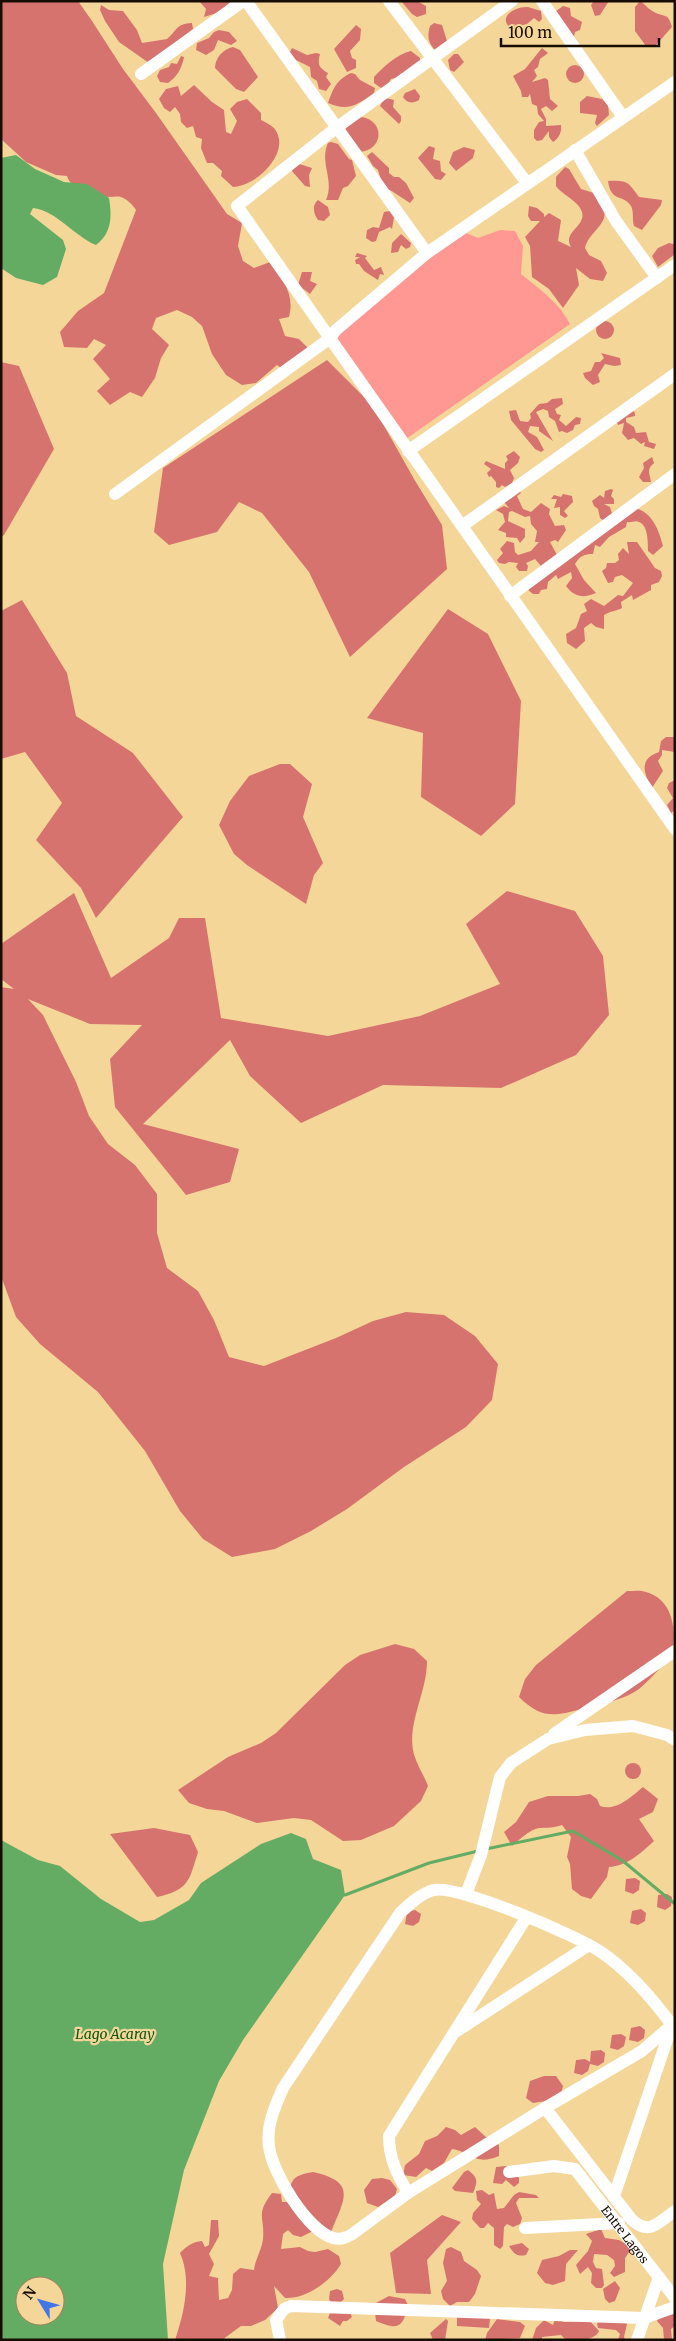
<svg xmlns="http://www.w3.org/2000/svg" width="676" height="2341" font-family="Merriweather,serif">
<rect width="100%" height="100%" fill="#f5d699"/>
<path fill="#ff9892" d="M500,230L515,231L523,246L521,274C539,289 559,302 570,324L406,439L328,329L466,233L478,238Z"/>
<g fill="#d7736e">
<path d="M1,1H78L92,21L123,69L156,113L227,214L242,223L238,246L243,261L254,268L270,262C283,279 295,295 289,317L279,319L285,336L299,339L308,348L288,373L277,365L256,383L242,385L226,375L212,354L202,326L192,317L177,310L156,318L152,329L169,345L161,358L155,378L142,397L130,392L110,405L97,391L110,379L93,359L106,345L94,339L87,348L64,347L60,332L78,311L104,293L136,210C133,205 127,199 121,197C117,196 113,197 109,197C96,196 71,190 67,176L56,175L26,162L1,139Z"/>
<polygon points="199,1 231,1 220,12 204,17 206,9"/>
<polygon points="401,1 417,1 426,6 426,14 417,17 412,14"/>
<polygon points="594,1 609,1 600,15 595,16 591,5"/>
<path d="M640,1C645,4 649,10 654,12C665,18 668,12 672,27L655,46H646L635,31V7Z"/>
<path d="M101,5L109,10L123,11L137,30L142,43L167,39C178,30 175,24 192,23L193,29L149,63L119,42L105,21L100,10Z"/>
<polygon points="563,6 570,8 571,16 582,22 580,30 575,32 574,37 556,11"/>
<path d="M528,7L541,11L542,19L539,22L534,18L527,24L519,26L516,31C494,21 512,6 528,7Z"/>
<path d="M434,23L442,25L447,41L435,50C428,43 427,36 430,26Z"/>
<polygon points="356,25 361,29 360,40 350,51 352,58 356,60 356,68 347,72 334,49"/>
<polygon points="219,30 229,32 237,41 231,45 218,40 214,50 206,55 196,50 197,43 209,38 214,32"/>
<path d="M233,47L240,50L258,77L244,92L236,89L215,68C215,58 223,49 233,47Z"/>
<path d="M292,48L307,55L316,53L320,54C317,64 319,68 328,73L326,77L331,84L326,91L319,89L317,81L311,77L310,67L288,56Z"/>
<path d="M542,48L548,53L540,59L538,67L534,70L537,76L532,82L545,78L548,80L550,99L558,106L552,111L546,106L541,109L546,119V126L561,125C562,132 559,138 553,142L549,137V131L542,140L537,141L534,138V130L539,122L544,121L538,114L537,106L532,104L530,94L528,97H522L521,91L513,76L525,69Z"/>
<path d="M411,51L420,58V62L404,76L391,79L387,86L381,88L374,83V77C383,67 397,54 411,51Z"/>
<polygon points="454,54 458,54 464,62 454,72 450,70 448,60"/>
<path d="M181,56L184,57C182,68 177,77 168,83L160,82L157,76L160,70L169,67L171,63L177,64Z"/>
<circle cx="575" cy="74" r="9"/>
<path d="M351,73L355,74L360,80L375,88L374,93C357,105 348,112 328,103C333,89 336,80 351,73Z"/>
<path d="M194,85L212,102L224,110L226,132L231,134L237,121L230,109L237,102L247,99L261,113V120C265,122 271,125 274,128C293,151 256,187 233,187L221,176L222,171L213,163H207L201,148L202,139L196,137L193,126L187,128L181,122L180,114L175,107L170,112L164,108L159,99L166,89L178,86L181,96Z"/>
<path d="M415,89L420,96L419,100C413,104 406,103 403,97L405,93Z"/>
<polygon points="587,96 602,99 608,105 609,115 597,126 595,123 597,115 580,113 580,102"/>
<polygon points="386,98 394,100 393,107 401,116 401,121 399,124 380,106 383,100"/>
<path d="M361,117C385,120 384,150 360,152L345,131L347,125Z"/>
<path d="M331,142L338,144L349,159L352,160L356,176L348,186L343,188L338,200H326C335,181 319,162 328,143Z"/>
<polygon points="429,146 435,148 433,159 440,161 441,171 446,174 441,180 435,179 418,158"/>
<polygon points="464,147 475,150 473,158 456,171 449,163 453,152"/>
<polygon points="372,152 389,168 389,173 394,177 399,177 406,183 414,198 410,203 390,190 384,190 378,170 373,166 367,156"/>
<polygon points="296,163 312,168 309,175 310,187 305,186 292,171"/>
<path d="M565,167L569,169L581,189L594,193C597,198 602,205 604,211C608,224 588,233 585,248L589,255L601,261L607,273L603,281L590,279L576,268L579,285L563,308L549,289L532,277L530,246L525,237L540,221H531L528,216L529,206L537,208L544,214V217L549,213L561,220L558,241L571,247C562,232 586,227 582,212C578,200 563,196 556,186V177Z"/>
<path d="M608,181C628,180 628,182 639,197L662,200L661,205L642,230L634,226C632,220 634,211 631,206C624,194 611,203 608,181Z"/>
<path d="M318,200L328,207L330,215L324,221L318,220C314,214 311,206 318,200Z"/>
<polygon points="390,211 394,217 392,229 390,227 379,232 376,241 372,242 366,238 367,230 373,227 379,228 384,212"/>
<polygon points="401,234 411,243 410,247 406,249 401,245 398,252 391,253 392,243"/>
<polygon points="669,243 674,244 675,254 658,267 652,256 658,248"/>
<polygon points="357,253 367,256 365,258 374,270 381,267 384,275 380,274 378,280 364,271 359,264 356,264 355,260 360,257 355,257"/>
<polygon points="302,272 312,272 310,281 317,284 310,294 298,285"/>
<circle cx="605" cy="330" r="9"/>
<polygon points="601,353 620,358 621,365 614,366 605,364 598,375 600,382 593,385 585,378 583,373 591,371 595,362 600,362 604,358"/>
<polygon points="327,360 373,406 414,479 442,525 447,569 350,657 309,572 262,513 239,502 217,532 169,545 154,532 163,468"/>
<polygon points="1,362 19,366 54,449 4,535 1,537"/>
<polygon points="562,398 563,404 555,409 557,414 561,415 559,420 566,426 576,417 581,418 580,424 575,425 573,430 567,433 562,431 559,432 555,421 549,417 548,411 543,409 536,412 553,441 539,431 539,427 530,426 528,432 537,437 544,450 541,452 535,449 511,420 509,411 516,410 520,421 528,422 531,418 530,414 539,404 547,403 552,399"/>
<polygon points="631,408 635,413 635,416 626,418 626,422 634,427 636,433 646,432 649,442 656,444 654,449 644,446 645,442 641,444 634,438 628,440 622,433 624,423 618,425 616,420"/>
<polygon points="514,451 520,457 518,463 510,470 514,478 512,483 505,487 502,485 499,488 496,487 496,482 491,476 489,477 487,473 491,469 484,464 486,461 505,469 505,463 508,460 506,456"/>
<path d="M652,457L654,463C646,470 650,473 651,482H643L639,477L644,468L643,463Z"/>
<polygon points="518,489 521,493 517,496 523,509 531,512 541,503 550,509 549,514 555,526 564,525 566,530 558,542 555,540 550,542 557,555 541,566 535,559 526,563 528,566 527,571 519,571 516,567 518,563 509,562 505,564 499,563 497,560 503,553 500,549 507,541 514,543 515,552 518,555 531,551 539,542 535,542 537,531 531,524 530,516 525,517 512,511 509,512 508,521 525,529 525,537 520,543 517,538 506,537 506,533 498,530 505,522 503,514 496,510 504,506 509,508 504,502"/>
<polygon points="611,489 613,490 611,496 614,499 614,504 604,504 610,507 613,517 604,521 600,518 598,509 594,506 592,501 600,495 604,498 605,491"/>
<polygon points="563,494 572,496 573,502 564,511 568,516 565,518 560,515 560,507 554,508 557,499 551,499 554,495 561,497"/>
<path d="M635,508C652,512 659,530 663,546L653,555L648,551C648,542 648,525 639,522C635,520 632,523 627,522L626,527L609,537L600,547L595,545L593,554C584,554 580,556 575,564L584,580L596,593C584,598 575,598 566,586L572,578L571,572L558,579L556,575L548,582L547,589L541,590L539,594H533L527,589Z"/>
<path d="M627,542H637L655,568L661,571L662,576L659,582L651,585V590L633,600L632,595L621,602L622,608C617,611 610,611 604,615V629L596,627L591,623L584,628L585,641L576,649L567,643L566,634L576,628L581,614L587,611L584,604L591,599L604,606L618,595L623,596L633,583L622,575L615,577L613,582L608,583L602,571L606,568L607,563H615L619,560L618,554L623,548L629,554Z"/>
<polygon points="22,600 67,673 76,716 133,753 183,817 96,918 81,888 36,840 62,803 25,752 1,759 1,611"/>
<polygon points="448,609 488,634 521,701 515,804 481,836 421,797 423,733 367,718"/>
<path d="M666,737H675V752L662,750V755L658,761L663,771L652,788C644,774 638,759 659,752L661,741Z"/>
<polygon points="280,764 290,764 312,784 303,817 323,863 314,875 306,904 247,865 234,854 219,825 230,801 249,776"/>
<polygon points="675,780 675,810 671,813 667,805 673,798 667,788 669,783"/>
<polygon points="507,891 575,911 603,956 609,1015 576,1055 501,1088 383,1085 301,1123 250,1076 230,1040 143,1124 239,1149 230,1182 186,1195 115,1107 110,1059 142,1025 90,1024 28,999 43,1015 76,1082 89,1116 108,1144 135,1165 157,1194 157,1233 167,1268 198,1291 214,1320 229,1357 264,1366 336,1338 373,1321 406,1312 444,1315 475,1336 498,1364 492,1400 466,1427 404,1467 347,1509 311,1531 275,1549 232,1557 203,1539 180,1511 145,1451 98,1392 40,1344 16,1317 1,1276 1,987 14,989 1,979 1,944 74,893 111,978 169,938 179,918 205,918 221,1018 328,1036 420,1016 500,984 466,924"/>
<path d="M627,1591C633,1591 641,1590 646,1592C671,1599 676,1625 673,1648C671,1658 648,1682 639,1689C624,1700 603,1703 585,1708C556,1716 542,1720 519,1697L525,1679L536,1665Z"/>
<path d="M395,1644L414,1649L427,1661C427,1692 408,1721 413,1750C415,1762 424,1775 428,1786L421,1801L394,1826L361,1840L343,1841L311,1820L294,1818L257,1823L224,1811L207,1809L189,1803L178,1790L228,1757L261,1743L276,1733L345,1665L360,1655Z"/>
<circle cx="633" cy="1771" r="8"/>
<path d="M643,1787L658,1799L653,1812L639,1819L654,1841C641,1853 627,1866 609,1867L607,1877L591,1899L581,1896L572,1889L570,1864L567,1857L571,1837L562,1825C549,1829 550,1827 539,1828C529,1830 519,1840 512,1846L504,1832L516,1822L529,1802L548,1796H578L590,1794L597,1799L600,1806C616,1812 632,1796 643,1787Z"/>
<path d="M154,1828L190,1835L198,1852C189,1881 189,1890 157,1897L110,1834Z"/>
<polygon points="635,1878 640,1881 639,1890 633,1894 625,1891 626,1879"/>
<polygon points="667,1894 672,1897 671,1906 665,1910 657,1907 658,1895"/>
<polygon points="641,1909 646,1913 645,1921 638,1925 630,1923 632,1911"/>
<polygon points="415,1910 421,1914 419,1922 413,1926 405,1924 407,1912"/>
<polygon points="640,2026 645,2030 644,2038 638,2042 629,2040 631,2028"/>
<polygon points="621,2034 626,2037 624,2046 618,2050 610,2048 612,2035"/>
<polygon points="601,2050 605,2053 604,2062 598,2066 590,2064 588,2071 582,2075 574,2073 576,2060 585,2059 590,2062 591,2051"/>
<polygon points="544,2076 556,2076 563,2086 561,2094 546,2101 533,2103 526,2098 530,2081"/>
<path d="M446,2127L455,2130L461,2135L475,2127L487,2138L499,2145V2156C475,2166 474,2153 452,2149L444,2163L432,2171L426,2168L416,2177L403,2175L405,2165L419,2154L425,2141L437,2136Z"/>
<polygon points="505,2166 509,2167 519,2178 519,2183 514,2187 506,2180 502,2184 493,2183 496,2167"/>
<path d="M468,2170C478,2178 478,2181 473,2193L455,2191L452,2188L464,2172Z"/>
<path d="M313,2172C358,2182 344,2199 331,2232H311L301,2237L293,2235L288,2230L283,2234L281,2249L300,2247L308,2251L315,2252L328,2249L339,2256L341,2264C330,2282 306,2299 285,2298L274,2286L278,2308L265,2320L251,2326H241L222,2340H175C184,2313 192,2280 180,2253C187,2246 192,2242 202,2241L205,2247L209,2245L211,2220H218L219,2236L209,2254L214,2264L209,2276L218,2278L219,2300L228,2298L232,2290L233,2274L240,2268L254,2270C255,2260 262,2249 263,2239C265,2217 255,2215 272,2193L281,2194L282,2202H287C292,2181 289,2176 313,2172Z"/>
<polygon points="382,2178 390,2180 397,2189 395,2196 378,2207 367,2203 364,2190 372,2179"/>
<polygon points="482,2190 489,2195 494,2193 497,2209 504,2208 514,2195 519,2192 536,2195 539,2198 519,2198 516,2203 522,2218 520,2224 513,2227 507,2224 504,2227 503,2246 500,2249 494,2245 494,2228 488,2223 484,2228 480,2228 472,2219 473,2213 481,2204 477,2200 476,2191"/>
<polygon points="442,2215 461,2222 427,2260 431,2294 396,2293 390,2253"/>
<polygon points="601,2229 605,2238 619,2240 632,2248 625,2258 625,2272 614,2277 610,2273 615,2266 614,2260 607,2255 594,2254 593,2262 596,2268 602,2269 604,2285 602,2288 596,2288 591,2283 592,2273 588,2267 580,2274 576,2265 588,2251 592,2241 586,2234"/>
<path d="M522,2243L529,2249L526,2255C517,2257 514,2254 509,2246Z"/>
<polygon points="451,2247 461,2252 464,2261 477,2270 481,2276 475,2294 469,2302 457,2302 450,2306 443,2299 441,2291 447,2281 443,2263 446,2249"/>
<polygon points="570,2250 578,2250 566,2264 565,2281 553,2285 545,2283 537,2273 542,2260 559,2256"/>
<polygon points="615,2281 620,2288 615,2301 609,2303 605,2299 603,2289"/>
<polygon points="337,2289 342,2291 344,2299 339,2304 350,2312 352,2317 347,2321 343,2321 340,2326 328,2318 333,2306 329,2299 330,2291"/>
<path d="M389,2296L405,2299L408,2305C403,2329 397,2330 376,2321L374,2304Z"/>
<polygon points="482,2311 490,2319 489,2328 457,2326 457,2315"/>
<polygon points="675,2314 675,2326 671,2329 672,2340 664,2340 663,2328 657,2321 659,2315"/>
<polygon points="446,2319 448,2321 445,2340 433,2340 430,2333"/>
<polygon points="497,2319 520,2322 525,2326 520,2338 485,2340 487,2333"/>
<path d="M555,2319L564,2322L590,2321L599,2331C595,2341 577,2340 566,2340L561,2335L542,2337V2340H532L536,2328L544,2320L553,2325Z"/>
<polygon points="599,2321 625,2322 627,2324 624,2337 625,2340 618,2340 620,2334 616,2330 598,2328 597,2324"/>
</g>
<g fill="#64ac63" fill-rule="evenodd">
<path d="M16,155L35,169L64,182L87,184L109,198C112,216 112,233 96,245C74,236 57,211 33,208L30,214L63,240L66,249L57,277L43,285L16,278L1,268V158Z"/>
<path d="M291,1833L306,1839L313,1859L341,1870L345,1895L243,2040L219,2081L184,2170L163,2264L168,2340H1V1840L38,1860L60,1866L101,1899L140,1922L154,1920L189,1900L201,1883L261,1844ZM25,2286H55V2316H25Z"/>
</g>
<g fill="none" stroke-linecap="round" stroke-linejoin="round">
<g stroke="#64ac63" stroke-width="3">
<polyline points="486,1849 573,1831 623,1861 675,1904"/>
<polyline points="345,1895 429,1863 478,1851"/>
</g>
<g stroke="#fff" stroke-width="12">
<polyline points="246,1 427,253"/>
<polyline points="389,1 527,183"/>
<polyline points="512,1 336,128 237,206 675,829"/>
<polyline points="542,1 623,117"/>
<polyline points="141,74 243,1"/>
<polyline points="575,150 616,221 657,278"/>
<polyline points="408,451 675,265"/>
<polyline points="115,494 329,339 336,330 427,253 675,82"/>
<polyline points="462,526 675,374"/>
<polyline points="510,596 675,474"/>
<polyline points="554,1734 675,1651"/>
<polyline points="466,1894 481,1855 500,1777 511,1763 548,1739 585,1730 633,1726 667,1735 675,1740"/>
<polyline points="457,2031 589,1945"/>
<path d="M545,2108L632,2220C650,2236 658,2222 675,2211"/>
<path id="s1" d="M509,2172L554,2166L575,2169L675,2298"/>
<path d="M408,2193C397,2174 389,2159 389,2136L526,1918"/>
<path d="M614,2196L672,2025C652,1998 629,1971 601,1952C578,1936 459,1885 434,1890C421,1893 410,1904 400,1913L283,2088C275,2106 266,2126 269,2146C272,2173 307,2230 333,2238C340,2240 345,2238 351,2235L408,2193L545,2108L642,2051L672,2025L675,2023"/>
<polyline points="525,2228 619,2223"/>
<polyline points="280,2340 276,2320 284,2309 291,2306 644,2318 675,2307"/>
<polyline points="637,2340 659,2277"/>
</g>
</g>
<g text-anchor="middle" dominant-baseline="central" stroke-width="4.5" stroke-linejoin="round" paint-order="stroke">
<g font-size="12" fill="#170c00" stroke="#f5d699">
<text stroke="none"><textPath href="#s1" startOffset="149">Entre Lagos</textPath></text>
</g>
<g font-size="14" font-style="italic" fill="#0b5912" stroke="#f5d699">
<text x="115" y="2034">Lago Acaray</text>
</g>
</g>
<rect width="676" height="2341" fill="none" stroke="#170c00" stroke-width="5"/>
<g transform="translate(40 2301) rotate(307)"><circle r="24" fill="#f5d699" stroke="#9c855c"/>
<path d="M0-4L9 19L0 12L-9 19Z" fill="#4375e6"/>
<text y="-8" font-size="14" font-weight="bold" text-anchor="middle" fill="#170c00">N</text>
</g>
<path d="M501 38v8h158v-8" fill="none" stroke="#170c00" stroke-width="2.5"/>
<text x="508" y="38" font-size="15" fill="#170c00" stroke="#f5d699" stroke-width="4" paint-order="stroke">100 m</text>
</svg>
